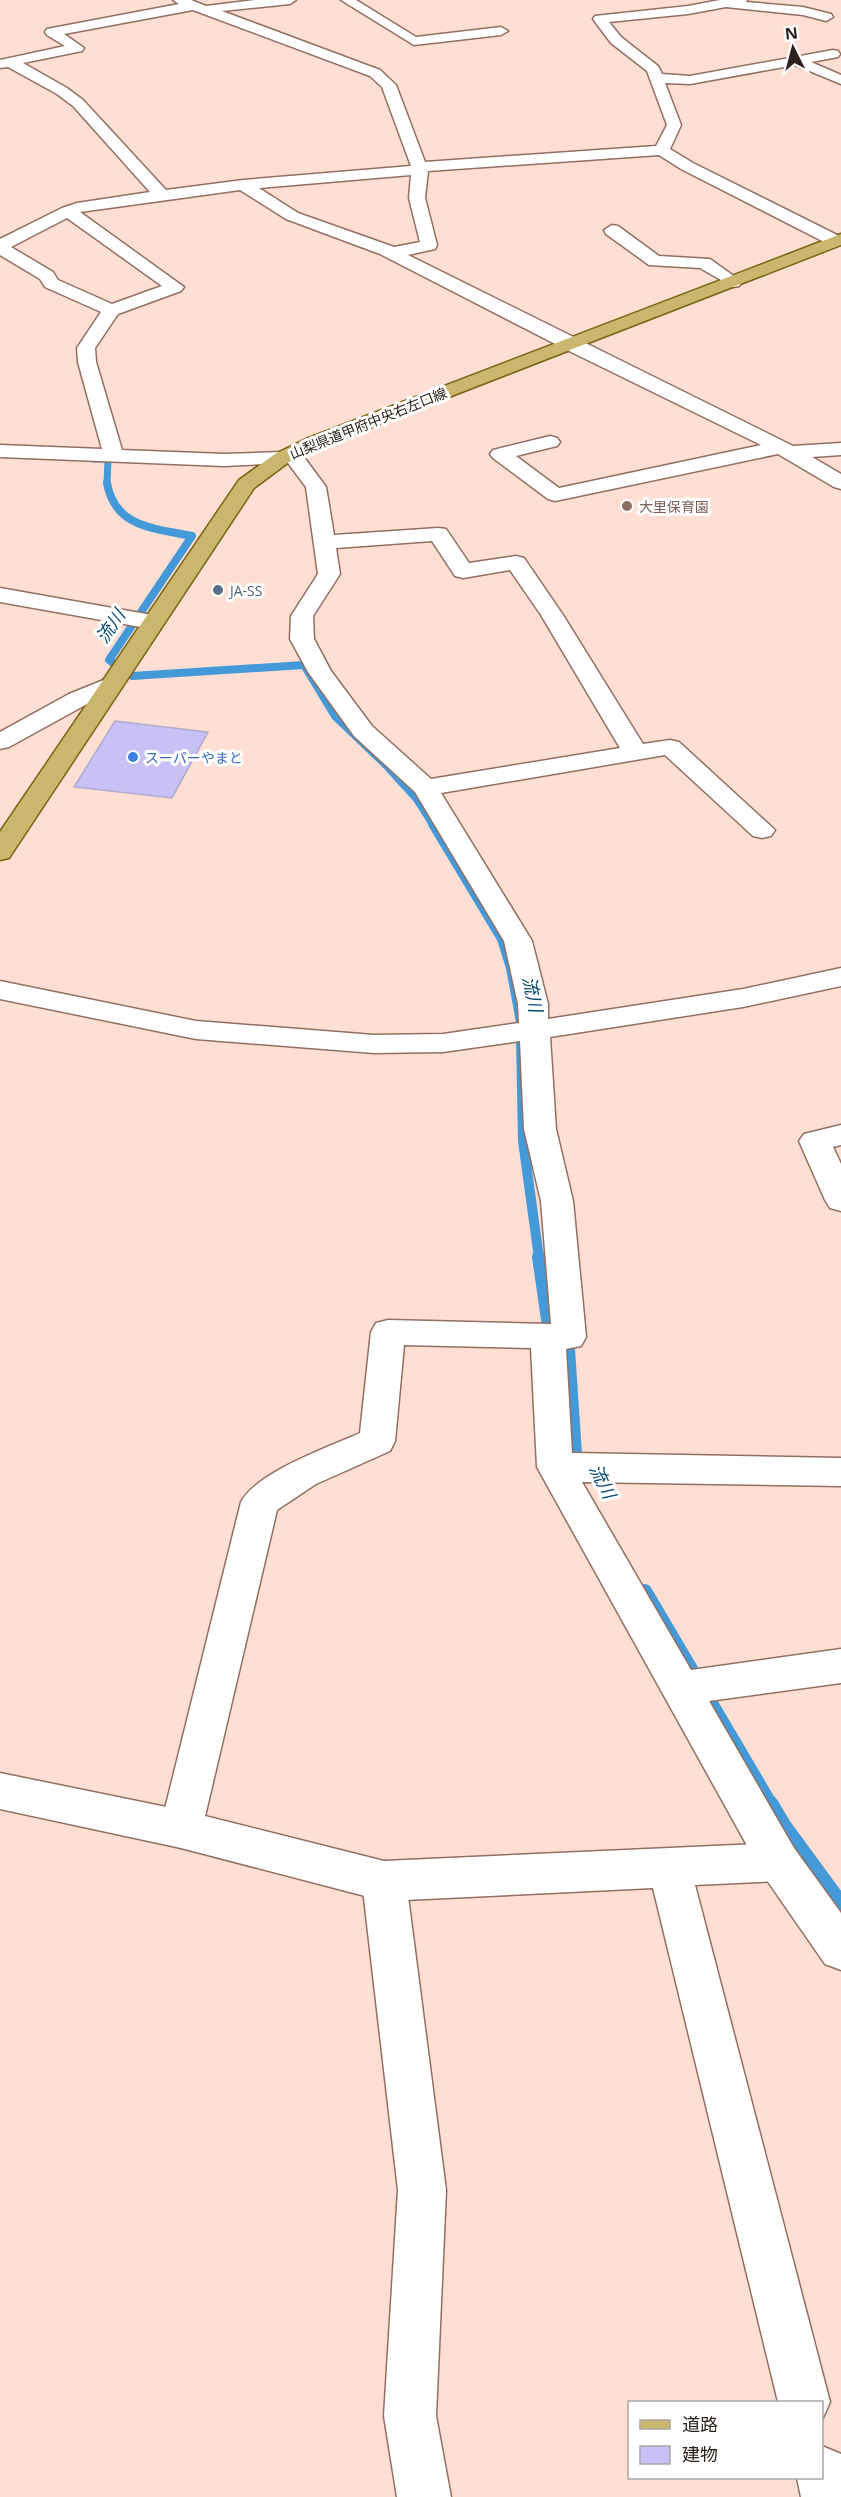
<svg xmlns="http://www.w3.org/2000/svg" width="841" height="2497" font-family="'Open Sans','Noto Sans JP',sans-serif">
<rect width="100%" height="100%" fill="#ffdfd3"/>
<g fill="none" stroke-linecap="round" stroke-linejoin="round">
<polyline stroke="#449ad8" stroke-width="7" points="94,459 108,459 107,484"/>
<path stroke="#449ad8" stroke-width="8" d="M107,483C115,528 154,528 192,536L109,660L132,676L304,665L335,716L386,765L417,799L434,826"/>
<g stroke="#449ad8" stroke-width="10">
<polyline points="433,824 502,939 511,968 521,1022"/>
<polyline points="521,1040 523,1141 539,1258"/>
</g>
<g stroke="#449ad8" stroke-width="14">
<polyline points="539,1257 549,1326 568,1349 576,1469"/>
<polyline points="645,1591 771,1805"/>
</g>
<polyline stroke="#449ad8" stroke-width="17" points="770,1804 783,1826 841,1905"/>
</g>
<polygon fill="#c8c1f6" stroke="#afabcd" stroke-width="1.5" points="115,721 208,732 172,798 74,787"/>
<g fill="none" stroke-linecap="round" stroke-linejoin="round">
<g stroke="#926f62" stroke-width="3">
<g id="minor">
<path d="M173,0H191L206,6L255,0H296L290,4L222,11L380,70L396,85L425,162L656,146L667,125L647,71L611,43L593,19L595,16L688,6L720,0H747L746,2L803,7L831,14L833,17L826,21L803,15L726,7L688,14L609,22L621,37L658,66L662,74L690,76L833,50L838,51L840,54L838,57L811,62L841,75V84L795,65L690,84L665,83L681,125L670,149L693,163L841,237V245H830L681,169L659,155L428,171L425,198L437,245L435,249L408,255L793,446L841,443V455L812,457L841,474V489L834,487L778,454L555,501L548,499L493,458L490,454L493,450L550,436L557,438L560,442L557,446L516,456L559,488L761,445L561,347L380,254L286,219L240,190L80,212L184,287L181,291L118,314L95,348L96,362L122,450L224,454L282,452L291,447L298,449L326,487L334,535L438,528L446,529L469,563L516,556L524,558L563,615L643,744L670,740L679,742L775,830L771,836L762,838L753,836L665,755L441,793L532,941L548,1004V1019L743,989L841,968V986L743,1007L550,1037L556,1129L573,1201L586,1337L581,1346L566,1349L572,1453L841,1458V1486L582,1482L691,1670L841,1649V1683L709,1701L794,1848L841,1913V1970L825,1964L764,1876L537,1467L531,1348L404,1345L395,1441L390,1451L316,1484L277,1510L202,1829L196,1842L181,1848L166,1842L160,1829L241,1502C257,1472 329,1447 360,1433L371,1332L376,1323L388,1320L551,1324L541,1201L524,1129L520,1041L443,1052L374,1053L196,1039L0,999V981L196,1021L374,1035L443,1034L519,1023L518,1004L504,941L415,792L354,736L308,672L290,639L291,616L318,574L306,487L288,463L224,466L0,457V445L102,449L78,362L77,348L101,312L45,287L40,279L0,255V239L62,208L77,203L150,192L73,106L57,94L8,67L0,68V60L65,46L47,35L45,32L47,29L179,4ZM193,10L370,76L382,87L411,166L243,180L166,190L83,100L67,88L23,63L82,51L84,48L64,34ZM411,175L409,198L420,242L394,247L298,213L259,188ZM67,218L162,286L112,304L58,280L53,272L11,247ZM432,541L455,576L463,578L510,570L541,615L620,748L431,779L372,726L331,671L314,639L313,616L340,574L336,548Z"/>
<polygon points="341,0 356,0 416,37 501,27 508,31 501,35 414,45"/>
<polygon points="612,225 618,226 659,256 710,259 742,282 739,286 733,287 700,268 649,265 606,234 604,230"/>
<polygon points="0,588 152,615 160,617 163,622 160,627 152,629 0,602"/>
<polygon points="111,677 119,679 123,684 119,689 87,704 9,747 0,749 0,732 69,694"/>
<polygon points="841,1125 841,1145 833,1147 841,1164 841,1211 830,1208 825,1200 799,1141 804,1134"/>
<polygon points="384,1861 399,1867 406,1881 446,2190 436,2416 451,2497 397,2497 384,2416 398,2190 362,1881 369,1867"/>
</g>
</g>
<g stroke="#926f62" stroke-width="3">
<g id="tertiary">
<polygon points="0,1773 181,1810 384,1861 779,1843 794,1848 800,1862 794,1876 779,1881 695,1885 830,2402 822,2420 822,2402 778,2402 653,1888 384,1901 181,1848 0,1809"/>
<polygon points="822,2446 841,2454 841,2497 801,2497 797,2478 822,2478"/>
</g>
</g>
<g stroke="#7b6312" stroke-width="3">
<polygon id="primary" points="841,234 841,245 320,447 289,462 254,488 13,852 9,858 0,860 0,832 239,480 275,454 306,439"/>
</g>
<use href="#minor" fill="#fff" fill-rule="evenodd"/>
<use href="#tertiary" fill="#fff" fill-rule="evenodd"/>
<use href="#primary" fill="#c9b76e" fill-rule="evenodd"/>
</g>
<circle fill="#8d6e63" stroke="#fff" stroke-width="2" cx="627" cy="506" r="6"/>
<circle fill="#5c6f8a" stroke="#fff" stroke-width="2" cx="218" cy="590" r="6"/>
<circle fill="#3f7fe0" stroke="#fff" stroke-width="2" cx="133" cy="757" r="6"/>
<g text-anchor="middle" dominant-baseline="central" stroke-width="6" stroke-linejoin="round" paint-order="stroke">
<g font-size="14" fill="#2e201a" stroke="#fff">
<text transform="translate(368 423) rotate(-22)">山梨県道甲府中央右左口線</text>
</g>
<g font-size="14" fill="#785e54" stroke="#fff" text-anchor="start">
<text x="639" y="506">大里保育園</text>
</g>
<g font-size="14" fill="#4e5e75" stroke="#fff" text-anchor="start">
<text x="230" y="590">JA-SS</text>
</g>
<g font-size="14" fill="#366cbe" stroke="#fff" text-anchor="start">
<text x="145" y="757">スーパーやまと</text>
</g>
<g font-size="18" font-style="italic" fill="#074b74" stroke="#fff">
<text transform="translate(110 626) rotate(-56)">流川</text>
<text transform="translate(533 994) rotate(78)">流川</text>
<text transform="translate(603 1481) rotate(64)">流川</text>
</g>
</g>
<rect x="628" y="2401" width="195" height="78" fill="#ffffff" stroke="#aba6a3" stroke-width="1.5"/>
<rect x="640" y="2420" width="30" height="9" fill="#c9b76e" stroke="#aba6a3" stroke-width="1.5"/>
<text x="682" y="2431" font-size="18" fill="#2e201a">道路</text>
<rect x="640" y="2446" width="30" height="18" fill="#c8c1f6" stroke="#aba6a3" stroke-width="1.5"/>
<text x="682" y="2461" font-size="18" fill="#2e201a">建物</text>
<g transform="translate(793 48) rotate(354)" stroke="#ffffff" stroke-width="4.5" paint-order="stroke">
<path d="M0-4.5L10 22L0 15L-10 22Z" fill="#2e201a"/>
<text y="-9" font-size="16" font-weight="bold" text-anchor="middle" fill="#2e201a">N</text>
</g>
</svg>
